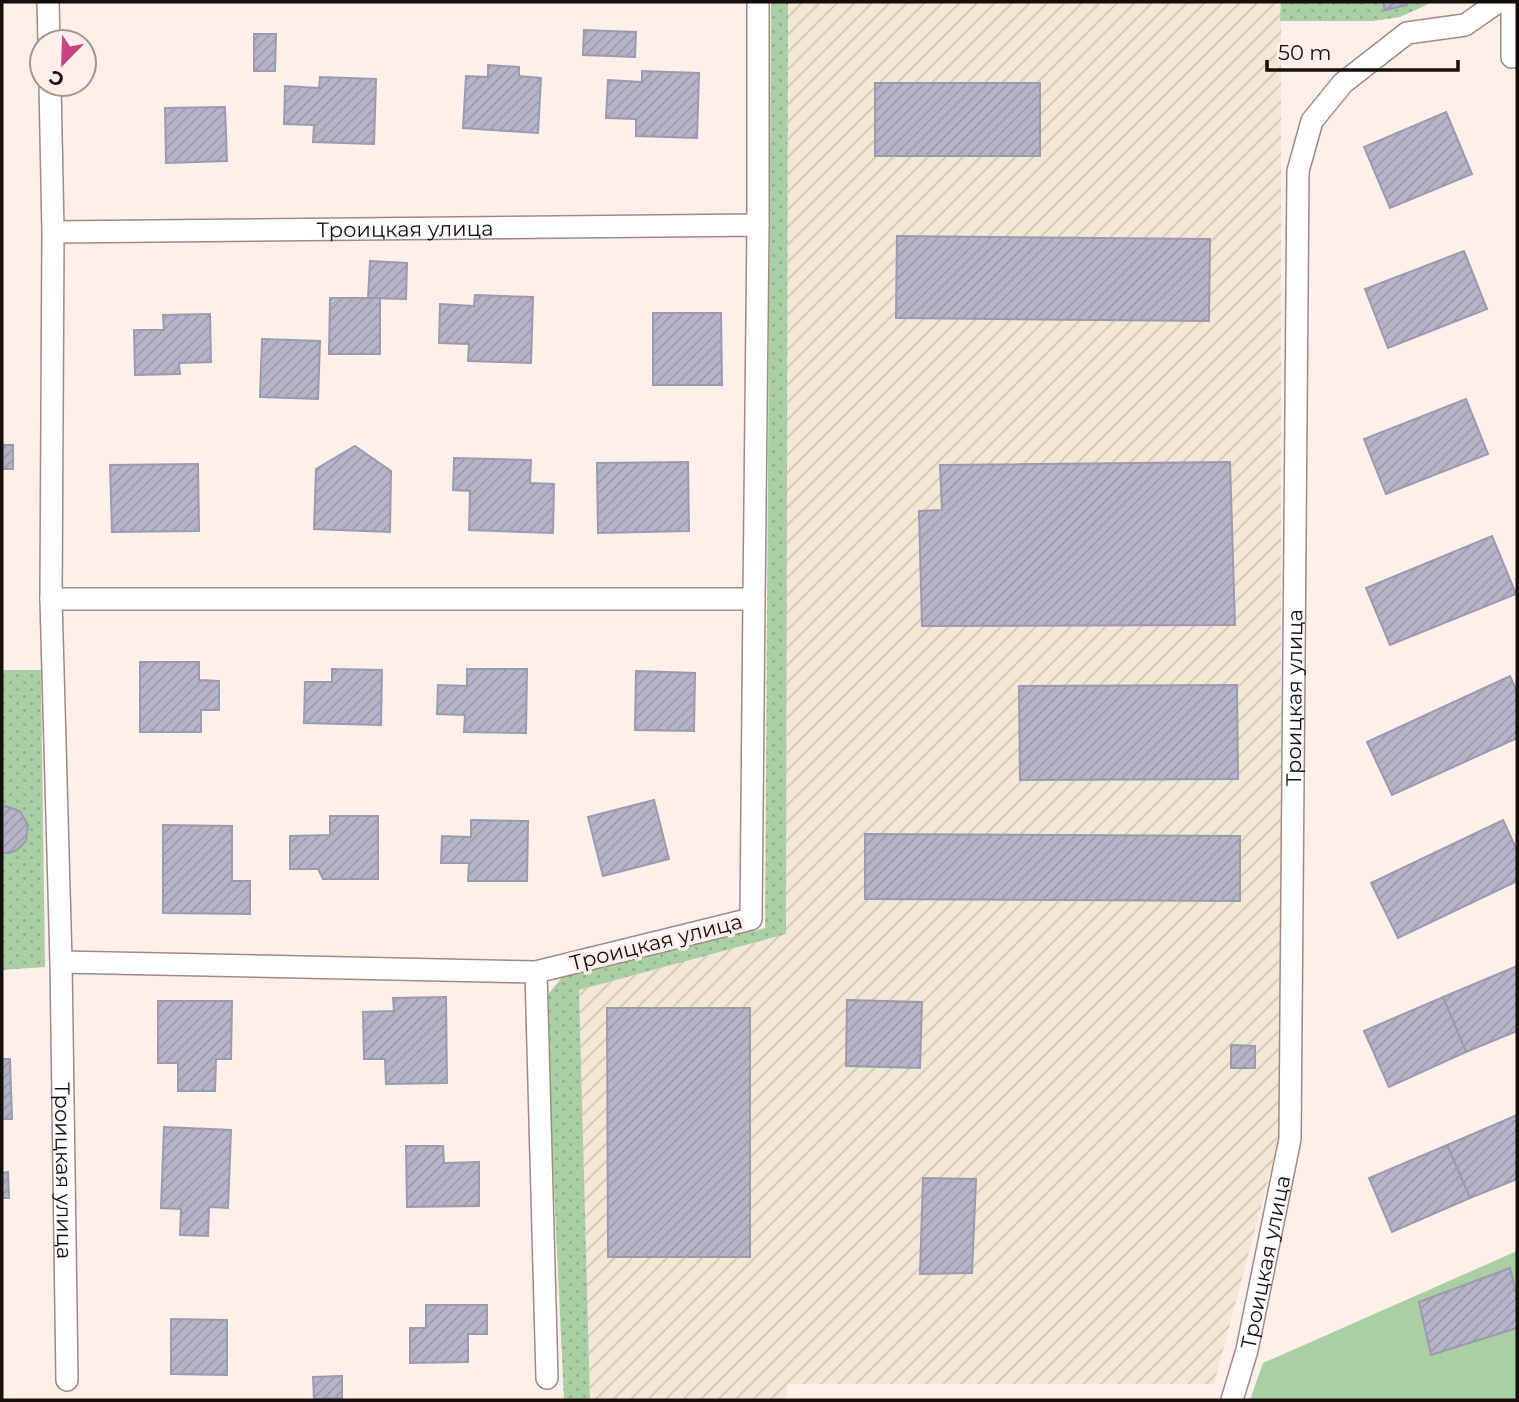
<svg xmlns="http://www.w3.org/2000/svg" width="1519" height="1402" font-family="Montserrat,sans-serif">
<defs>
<pattern id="industrial-furrows" width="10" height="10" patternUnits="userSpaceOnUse" patternTransform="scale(1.75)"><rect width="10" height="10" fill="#f3e8d3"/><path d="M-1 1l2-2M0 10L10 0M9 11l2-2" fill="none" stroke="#d0c6b4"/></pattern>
<pattern id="grass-dots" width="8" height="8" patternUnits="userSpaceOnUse" patternTransform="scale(1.75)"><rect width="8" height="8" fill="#aacfa5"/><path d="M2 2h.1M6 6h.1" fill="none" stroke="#92b18d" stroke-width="1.8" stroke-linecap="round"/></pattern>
<pattern id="building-hatch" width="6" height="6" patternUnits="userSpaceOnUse" patternTransform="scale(1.75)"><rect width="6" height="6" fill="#b5b4c9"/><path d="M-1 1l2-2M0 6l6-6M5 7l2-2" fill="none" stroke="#9b9aab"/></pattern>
</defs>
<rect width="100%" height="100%" fill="#feefea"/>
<polygon fill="url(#industrial-furrows)" points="788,2 1281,2 1281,1132 1214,1384 788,1384 786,1399 590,1400 579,990 786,934"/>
<g fill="url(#grass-dots)">
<polygon points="771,2 788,2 786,934 579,990 590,1400 564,1400 545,998 563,976 765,928"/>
<polygon points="1281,2 1433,2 1400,17 1373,21 1280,21"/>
<polygon points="2,670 41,670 45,967 2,970"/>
</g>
<polygon fill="#aacfa5" points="1517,1251 1517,1400 1250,1400 1263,1363"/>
<g fill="url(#building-hatch)" stroke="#9b9aae" stroke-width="2">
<polygon points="1383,2 1406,2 1407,5 1385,10"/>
<polygon points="584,30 636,32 635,57 583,55"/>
<polygon points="254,34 276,34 275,71 254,71"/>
<polygon points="488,65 519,67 519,76 541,78 538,133 463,128 466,76 488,77"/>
<polygon points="642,71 699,73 697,138 636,136 636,119 606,118 608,80 642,82"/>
<polygon points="320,77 376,79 374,144 313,142 314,125 284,124 285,86 319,88"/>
<rect x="875" y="83" width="165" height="73"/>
<polygon points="225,107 227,161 166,163 165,108"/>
<polygon points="1446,112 1472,174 1390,208 1364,147"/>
<polygon points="897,236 1210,239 1209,321 896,318"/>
<polygon points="1464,251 1487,309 1388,348 1365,289"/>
<polygon points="370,261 407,263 406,299 368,298"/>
<polygon points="475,295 533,297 531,363 468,361 469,344 439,343 440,304 474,306"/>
<polygon points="330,298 380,298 380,354 329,354"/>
<polygon points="653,313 721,313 722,385 653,385"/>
<polygon points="210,314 211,362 179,363 180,374 135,375 134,330 164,330 163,315"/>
<polygon points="262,339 320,341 318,399 260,397"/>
<polygon points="1466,399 1488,454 1386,494 1364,439"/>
<rect x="2" y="445" width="11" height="24"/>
<polygon points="355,446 391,471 390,532 314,529 316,469"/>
<polygon points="454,458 531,460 530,483 554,484 553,533 469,530 470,491 453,490"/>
<polygon points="688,462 689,531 598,533 597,463"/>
<polygon points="1230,462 1235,625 922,626 919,511 942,510 940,465"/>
<polygon points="198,464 199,531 112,532 110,465"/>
<polygon points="1492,536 1516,594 1390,645 1366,588"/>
<polygon points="140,662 199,662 199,680 219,681 219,710 201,710 201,732 140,732"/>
<polygon points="332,669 382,670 381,725 304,723 305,682 332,682"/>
<polygon points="467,669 527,669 526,733 464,732 465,715 437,714 438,685 467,686"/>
<polygon points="636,671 695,673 694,731 635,730"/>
<polygon points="1510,676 1517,692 1517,738 1392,795 1367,742"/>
<polygon points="1237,685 1238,779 1020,780 1019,686"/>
<polygon points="654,800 669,859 603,876 588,817"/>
<polygon points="5,806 20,811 28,825 26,841 17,850 9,853 2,853 2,807"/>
<polygon points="330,816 378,816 378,879 323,879 318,869 290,869 290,836 330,835"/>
<polygon points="471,820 528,821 527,881 468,881 469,863 441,863 442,836 471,837"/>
<polygon points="1503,820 1517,850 1517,881 1398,938 1371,883"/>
<polygon points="163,825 232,826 232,881 250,881 250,914 163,913"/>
<polygon points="865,834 1240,836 1240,901 865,899"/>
<polygon points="1517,966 1517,1031 1466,1052 1443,997"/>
<polygon points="446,997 447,1083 386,1084 385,1059 364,1059 363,1012 394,1011 393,998"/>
<polygon points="1443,997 1466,1052 1389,1087 1364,1031"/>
<polygon points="847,1000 922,1002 920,1068 846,1066"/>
<polygon points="158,1001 232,1001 231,1059 216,1059 215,1091 178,1091 178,1063 158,1063"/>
<polygon points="607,1008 750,1008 750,1257 608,1257"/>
<polygon points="1231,1045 1255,1046 1255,1068 1231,1068"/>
<polygon points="2,1059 10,1059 12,1119 2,1119"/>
<polygon points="1517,1115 1517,1179 1470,1198 1447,1145"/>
<polygon points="164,1127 231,1130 228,1208 209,1207 208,1236 180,1235 181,1209 161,1208"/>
<polygon points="1447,1145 1470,1198 1392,1232 1369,1178"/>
<polygon points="406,1146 443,1146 444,1163 479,1162 479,1206 407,1207"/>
<polygon points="8,1172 9,1198 2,1198 2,1173"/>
<polygon points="923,1178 976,1179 972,1273 920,1274"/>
<polygon points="1510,1268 1517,1296 1517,1328 1431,1355 1419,1302"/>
<polygon points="426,1305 487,1305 487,1334 468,1334 468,1362 410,1363 410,1328 426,1328"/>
<polygon points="171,1319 227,1320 227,1375 171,1374"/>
<polygon points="342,1376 342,1398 314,1399 313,1377"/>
</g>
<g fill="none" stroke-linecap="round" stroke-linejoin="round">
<g stroke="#9f8a81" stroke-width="24">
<g id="street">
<polyline points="48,2 49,42"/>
<polyline points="1512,57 1512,2"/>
<path id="s1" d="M50,84L53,232L51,599L61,962L67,1380"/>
<polyline points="758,225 758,2"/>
<path id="s2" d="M53,232L758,225L754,599"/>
<polyline points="51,599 754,599 751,919 536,972 61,962"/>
<polyline points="536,972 547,1378"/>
<path id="s3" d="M1232,1400L1247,1350L1290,1139L1298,171L1312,121L1343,83L1407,33L1465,25L1498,2"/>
</g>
</g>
<use href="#street" stroke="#fff" stroke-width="21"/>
</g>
<g text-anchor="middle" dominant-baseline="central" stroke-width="7" stroke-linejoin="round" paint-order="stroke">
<g font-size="21" fill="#160e0b" stroke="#feefea">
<text stroke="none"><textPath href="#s2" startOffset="352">Троицкая улица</textPath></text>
<text stroke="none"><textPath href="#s3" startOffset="709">Троицкая улица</textPath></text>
<text transform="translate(656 942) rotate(-14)">Троицкая улица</text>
<text stroke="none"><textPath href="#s1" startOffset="1087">Троицкая улица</textPath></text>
<text stroke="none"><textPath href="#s3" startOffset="142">Троицкая улица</textPath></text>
</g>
</g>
<rect width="1519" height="1402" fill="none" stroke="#160e0b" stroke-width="7"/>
<g transform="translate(63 63) rotate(203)"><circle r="33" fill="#feefea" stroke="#a19591" stroke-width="2"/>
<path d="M0-5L12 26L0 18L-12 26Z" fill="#c94383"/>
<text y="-10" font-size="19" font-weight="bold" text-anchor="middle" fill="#160e0b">С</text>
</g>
<path d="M1267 60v10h191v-10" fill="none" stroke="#160e0b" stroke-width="3.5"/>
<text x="1278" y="60" font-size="21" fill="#160e0b" stroke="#feefea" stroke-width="5" paint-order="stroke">50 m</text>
</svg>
